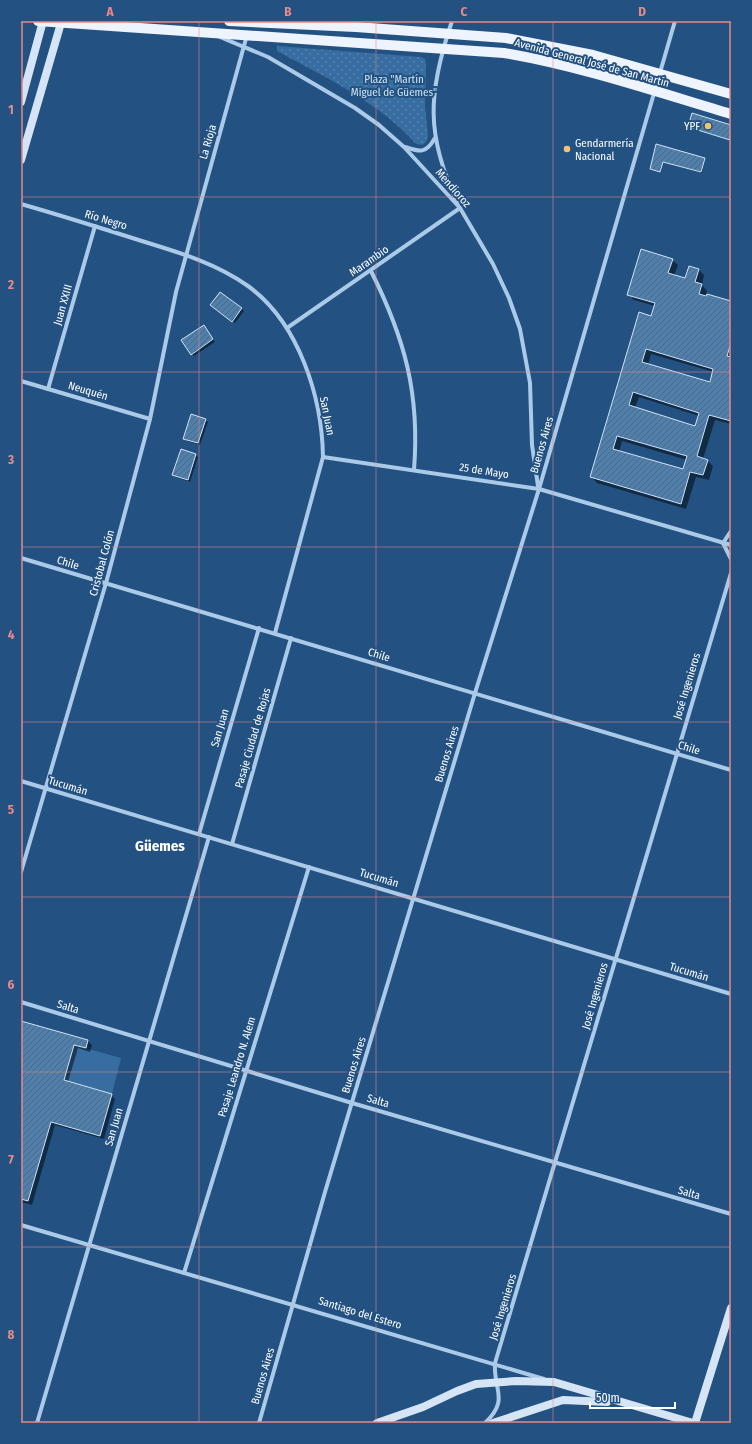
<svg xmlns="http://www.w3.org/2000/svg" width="752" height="1444" font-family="'Fira Sans Condensed',sans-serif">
<defs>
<pattern id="park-dots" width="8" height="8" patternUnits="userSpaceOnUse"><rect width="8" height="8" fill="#376da0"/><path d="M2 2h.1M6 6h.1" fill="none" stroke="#5583ae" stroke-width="1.8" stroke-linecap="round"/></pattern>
<pattern id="building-hatch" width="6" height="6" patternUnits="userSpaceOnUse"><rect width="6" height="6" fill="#507fac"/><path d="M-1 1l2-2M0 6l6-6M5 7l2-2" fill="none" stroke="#4e6881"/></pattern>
</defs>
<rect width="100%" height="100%" fill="#235282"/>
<path fill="url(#park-dots)" d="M277,46L421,57L425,59L426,64L425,105L428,136L426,142L422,145L416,144C380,103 325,77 277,51Z"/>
<polygon fill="#376da0" points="74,1045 121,1058 112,1094 64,1080"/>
<g fill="#0007" fill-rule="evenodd">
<polygon points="692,115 731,126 731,140 690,128"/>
<polygon points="657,146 704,158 702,173 663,162 661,172 652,170"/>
<path d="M672,260L678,265L674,276L686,280L699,270L704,275L702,285L707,291L706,295L731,302V424L715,420L703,459L707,460L713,466L709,480L696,477L686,509L597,483L591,477L655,306L634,300L628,294ZM651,354L714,372L710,383L648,365ZM639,397L699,416L696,427L635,408ZM622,441L687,460L684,471L619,452Z"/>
<polygon points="214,308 242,308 244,311 235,323"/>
<polygon points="206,329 215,342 194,356 192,354"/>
<polygon points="205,419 208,422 200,445 187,441 184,438"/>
<polygon points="195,455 198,457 190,482 176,477 173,475"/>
<polygon points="21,1022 88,1041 92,1045 90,1052 78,1048 68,1082 111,1095 115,1099 104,1139 55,1125 32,1205 21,1202"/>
</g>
<g fill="url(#building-hatch)" stroke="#cfe3f6" fill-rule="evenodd">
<polygon points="692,113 731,125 730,140 688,127"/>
<polygon points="656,144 705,158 701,172 663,162 660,172 650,169"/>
<path d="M641,249L673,259L668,273L685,278L689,266L699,269L695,282L702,284L699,294L706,296L707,294L731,301V343L727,356L731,357V421L709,415L697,456L708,460L703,475L690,472L681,504L590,477L639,312L651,316L655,303L627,295ZM646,349L713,369L710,382L642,362ZM633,392L699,413L695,426L629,405ZM617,436L687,456L683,469L613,449Z"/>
<polygon points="220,292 242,308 232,322 210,305"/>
<polygon points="204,325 213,339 191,355 181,340"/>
<polygon points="191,414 206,419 198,443 183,439"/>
<polygon points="181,449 196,454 188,480 172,475"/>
<polygon points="21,1021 88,1040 86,1048 74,1045 64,1080 112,1094 100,1136 51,1122 28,1201 21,1199"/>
</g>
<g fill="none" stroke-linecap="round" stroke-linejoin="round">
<g stroke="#abcae8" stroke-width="4">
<path d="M452,21C428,92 425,135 458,204"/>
<polyline points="220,37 268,57 355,108 379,125 404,147 460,208 493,264 509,298 520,329 530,383 532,445 538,486"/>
<path d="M405,147C420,152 426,154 435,138"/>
<path d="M21,204C63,216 104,229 145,242C181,253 217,264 248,286C299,323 322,397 323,457L275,633"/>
<path d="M371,271C405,339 420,394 414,470"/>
<polyline points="287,328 460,208"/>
<polyline points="21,381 150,419"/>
<polyline points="48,389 95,226"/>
<polyline points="323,457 539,489 731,545"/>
<polyline points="723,543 731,559"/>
<polyline points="723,543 731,531"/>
<polyline points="21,558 731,770"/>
<polyline points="21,781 731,994"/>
<polyline points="199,834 259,628"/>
<polyline points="232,844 291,638"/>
<polyline points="21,872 106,583 150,419 176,292 247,35"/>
<polyline points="21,1002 352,1103 731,1214"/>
<polyline points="21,1225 544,1379"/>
<polyline points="184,1273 309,867"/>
<polyline points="37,1423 209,837"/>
<polyline points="259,1423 325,1192 475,693 539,489 675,21"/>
<path d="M485,1423C510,1399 493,1390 495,1363L731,573"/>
</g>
<g stroke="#d5e5f6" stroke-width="8">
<polyline points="21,102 43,21"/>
<polyline points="21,160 61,23"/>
<polyline points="377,1423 423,1407 457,1391 476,1384 516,1381 554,1382 693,1423"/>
<polyline points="493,1423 563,1400 607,1402"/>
<polyline points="695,1423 731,1308"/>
</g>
<g stroke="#edf4fd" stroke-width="10">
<path d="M38,21L504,53C581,66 657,92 731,114"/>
<polyline points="229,21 356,27 506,38 593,55 731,94"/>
</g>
</g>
<path fill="none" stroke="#e88989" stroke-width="1" stroke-opacity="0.55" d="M199,21V1423M376,21V1423M553,21V1423M21,197H731M21,372H731M21,547H731M21,722H731M21,897H731M21,1072H731M21,1247H731"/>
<g fill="#f3c46e" stroke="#235282" stroke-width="1.5">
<circle cx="708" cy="126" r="4"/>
<circle cx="567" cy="149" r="4"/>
</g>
<g text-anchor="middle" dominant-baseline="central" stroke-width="4" stroke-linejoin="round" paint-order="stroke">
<g font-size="11" fill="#fff" stroke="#235282">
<text transform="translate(592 63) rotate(15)">Avenida General José de San Martín</text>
<text transform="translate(208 142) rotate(-74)">La Rioja</text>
<text transform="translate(453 188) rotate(49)">Mendioroz</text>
<text transform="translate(106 220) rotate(17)">Río Negro</text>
<text transform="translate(369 261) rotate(-35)">Marambio</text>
<text transform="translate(63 305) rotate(-74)">Juan XXIII</text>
<text transform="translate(88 391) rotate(17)">Neuquén</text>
<text transform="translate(327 416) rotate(79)">San Juan</text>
<text transform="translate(542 445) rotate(-74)">Buenos Aires</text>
<text transform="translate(484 471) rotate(9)">25 de Mayo</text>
<text transform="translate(68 563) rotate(17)">Chile</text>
<text transform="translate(102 563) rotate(-75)">Cristobal Colón</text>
<text transform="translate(379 655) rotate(17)">Chile</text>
<text transform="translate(687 686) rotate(-73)">José Ingenieros</text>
<text transform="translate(220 728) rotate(-74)">San Juan</text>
<text transform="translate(253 738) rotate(-74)">Pasaje Ciudad de Rojas</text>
<text transform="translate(689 748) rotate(17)">Chile</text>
<text transform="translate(447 754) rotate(-73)">Buenos Aires</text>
<text transform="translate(68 786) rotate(17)">Tucumán</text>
<text transform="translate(379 878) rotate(17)">Tucumán</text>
<text transform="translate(689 972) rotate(17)">Tucumán</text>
<text transform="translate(595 996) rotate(-74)">José Ingenieros</text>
<text transform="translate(68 1007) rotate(17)">Salta</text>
<text transform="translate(354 1065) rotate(-73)">Buenos Aires</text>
<text transform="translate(237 1067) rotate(-73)">Pasaje Leandro N. Alem</text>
<text transform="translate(378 1101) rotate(16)">Salta</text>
<text transform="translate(114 1127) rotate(-74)">San Juan</text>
<text transform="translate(689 1193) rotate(16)">Salta</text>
<text transform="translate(503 1307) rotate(-73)">José Ingenieros</text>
<text transform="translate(360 1313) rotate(17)">Santiago del Estero</text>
<text transform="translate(263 1376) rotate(-74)">Buenos Aires</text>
</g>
<g font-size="11" fill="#cfe3f6" stroke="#235282">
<text x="394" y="79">Plaza "Martín<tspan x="394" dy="13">Miguel de Güemes"</tspan></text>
</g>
<g font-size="11" fill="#fff" stroke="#235282" text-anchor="end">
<text x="700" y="126">YPF</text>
<text x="575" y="143" text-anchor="start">Gendarmería<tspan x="575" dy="13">Nacional</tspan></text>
</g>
<g font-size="15" font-weight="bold" fill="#fff" stroke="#235282">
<text x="160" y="846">Güemes</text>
</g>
</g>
<rect width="752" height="1444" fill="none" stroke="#235282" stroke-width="44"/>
<path d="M590 1402v6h85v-6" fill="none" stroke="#ffffff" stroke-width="2"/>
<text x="596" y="1402" font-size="12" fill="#ffffff" stroke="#235282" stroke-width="3" paint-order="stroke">50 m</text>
<rect x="22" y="22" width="708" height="1400" fill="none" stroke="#e88989" stroke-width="1.5"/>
<g font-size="13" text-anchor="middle" font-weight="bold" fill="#e88989">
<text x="110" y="16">A</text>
<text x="288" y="16">B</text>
<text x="464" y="16">C</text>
<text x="642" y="16">D</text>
<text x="11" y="114">1</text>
<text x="11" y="289">2</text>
<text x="11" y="464">3</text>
<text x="11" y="639">4</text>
<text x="11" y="814">5</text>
<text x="11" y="989">6</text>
<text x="11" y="1164">7</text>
<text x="11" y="1339">8</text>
</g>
</svg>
